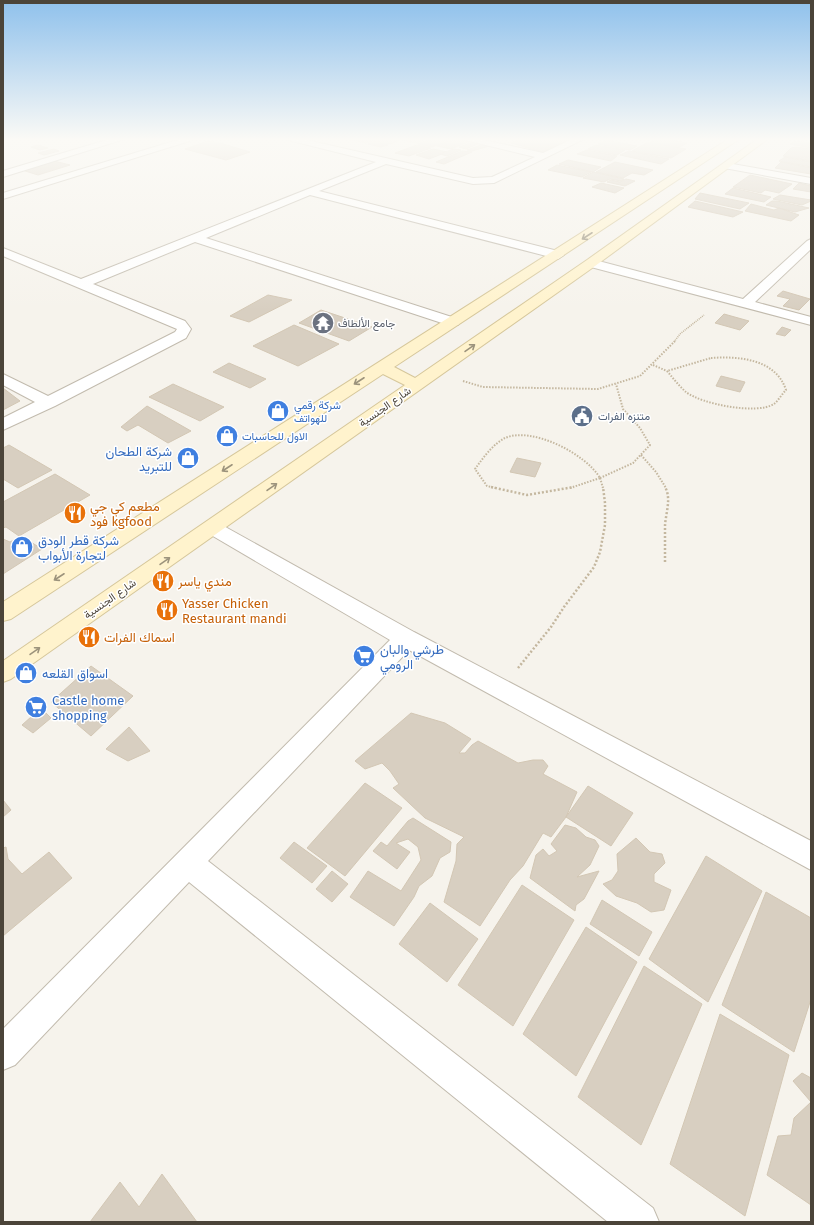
<svg xmlns="http://www.w3.org/2000/svg" width="814" height="1225" font-family="'Fira Sans',Vazirmatn,sans-serif">
<rect width="100%" height="100%" fill="#f6f3ec"/>
<g fill="#d8cfc1" stroke="#d3c7b4">
<polygon points="358,138 380,138 366,143 352,140"/>
<polygon points="383,138 391,138 400,140 390,144 376,141"/>
<polygon points="408,138 429,138 417,143 403,140"/>
<polygon points="433,138 439,138 449,141 432,147 418,144"/>
<polygon points="458,138 470,141 451,149 437,146"/>
<polygon points="521,138 544,139 570,138 542,152 511,143"/>
<polygon points="659,138 662,138 687,143 678,148 651,142"/>
<polygon points="606,140 637,146 630,150 598,144"/>
<polygon points="208,141 220,143 250,152 226,160 185,149"/>
<polygon points="375,141 388,145 381,147 368,144"/>
<polygon points="795,141 811,143 811,148 790,144"/>
<polygon points="473,142 480,143 466,149 459,147"/>
<polygon points="648,142 686,149 671,158 632,151"/>
<polygon points="484,144 489,146 472,151 467,150"/>
<polygon points="38,145 48,148 40,150 31,147"/>
<polygon points="417,145 431,148 409,156 395,153"/>
<polygon points="596,145 625,150 617,155 588,149"/>
<polygon points="796,147 811,149 811,161 783,156 791,148"/>
<polygon points="54,149 59,151 44,155 38,153"/>
<polygon points="433,149 447,152 429,159 416,155"/>
<polygon points="454,149 461,150 447,156 440,154"/>
<polygon points="587,150 617,156 611,161 577,154"/>
<polygon points="462,151 472,152 444,164 436,162"/>
<polygon points="629,151 669,159 661,164 620,155"/>
<polygon points="785,157 811,162 811,167 779,161"/>
<polygon points="568,160 601,167 593,172 559,164"/>
<polygon points="54,161 70,165 38,175 22,170"/>
<polygon points="615,162 653,170 644,175 632,173 623,178 596,172"/>
<polygon points="781,162 811,168 811,174 775,168"/>
<polygon points="557,165 591,172 582,177 548,170"/>
<polygon points="593,172 624,179 621,181 610,179 604,182 583,178"/>
<polygon points="750,175 792,184 779,193 765,190 761,193 733,187"/>
<polygon points="626,179 635,181 625,186 607,182 611,180 620,182"/>
<polygon points="601,183 624,188 615,193 592,187"/>
<polygon points="799,183 811,186 811,192 793,189"/>
<polygon points="733,188 771,197 764,202 725,194"/>
<polygon points="700,193 749,203 740,209 695,199"/>
<polygon points="780,195 811,200 811,201 802,205 773,199"/>
<polygon points="695,201 743,212 733,217 688,207"/>
<polygon points="772,201 777,201 809,208 795,212 766,205"/>
<polygon points="751,204 774,210 779,208 799,215 791,221 745,211"/>
<polygon points="783,291 810,299 799,310 783,306 790,299 777,296"/>
<polygon points="268,295 292,300 249,322 230,316"/>
<polygon points="321,310 372,327 349,341 299,323"/>
<polygon points="724,314 749,321 740,330 715,323"/>
<polygon points="294,325 339,344 298,366 253,346"/>
<polygon points="782,327 791,330 785,336 776,334"/>
<polygon points="229,363 266,379 250,388 213,372"/>
<polygon points="721,376 745,382 740,392 716,386"/>
<polygon points="173,384 224,407 200,421 149,397"/>
<polygon points="3,388 20,401 3,410"/>
<polygon points="147,406 191,431 168,443 138,425 127,431 121,427"/>
<polygon points="9,445 52,470 18,488 3,479 3,448"/>
<polygon points="517,458 541,463 535,477 510,472"/>
<polygon points="55,474 90,495 19,536 6,527 3,528 3,502"/>
<polygon points="21,536 42,549 3,574 3,539 10,542"/>
<polygon points="91,666 133,696 91,736 51,702"/>
<polygon points="41,708 51,718 33,733 22,725"/>
<polygon points="411,713 445,723 471,739 459,753 465,753 472,745 478,741 518,763 533,760 543,760 548,766 543,774 577,792 566,817 551,837 543,833 523,866 510,880 480,926 444,902 456,861 457,844 464,837 425,818 393,788 399,784 390,771 382,763 365,769 355,761"/>
<polygon points="129,727 150,751 128,761 106,749"/>
<polygon points="365,783 402,808 345,876 307,848"/>
<polygon points="588,786 633,813 611,846 566,817"/>
<polygon points="3,800 11,810 3,817"/>
<polygon points="413,818 451,842 450,852 440,858 432,876 419,886 414,897 394,926 350,897 368,871 401,891 421,860 418,847 408,839 396,843 410,852 397,869 373,851 381,842 387,846 408,821"/>
<polygon points="565,825 576,828 586,837 595,840 599,846 590,865 577,877 599,871 584,899 576,905 575,911 530,878 536,855 543,849 549,856 557,851 551,844"/>
<polygon points="636,838 650,852 662,854 665,863 654,874 654,882 671,890 664,910 651,912 637,903 616,896 603,884 612,880 618,871 617,854"/>
<polygon points="294,842 327,866 312,883 280,858"/>
<polygon points="6,847 8,859 22,874 49,852 72,878 3,936 3,848"/>
<polygon points="706,856 762,891 708,1002 649,959"/>
<polygon points="332,871 348,884 332,902 316,889"/>
<polygon points="522,885 574,920 513,1026 458,985"/>
<polygon points="766,892 811,918 811,999 794,1052 722,1005"/>
<polygon points="602,900 652,932 639,956 590,924"/>
<polygon points="430,903 478,939 447,982 399,944"/>
<polygon points="586,927 637,962 576,1076 523,1034"/>
<polygon points="644,966 702,1004 641,1145 578,1097"/>
<polygon points="720,1014 789,1055 745,1216 670,1164"/>
<polygon points="802,1073 811,1078 811,1102 793,1081"/>
<polygon points="811,1102 811,1205 767,1175 778,1136 791,1135 794,1118"/>
<polygon points="162,1174 197,1222 90,1222 120,1182 139,1207"/>
</g>
<g fill="none" stroke-linecap="round" stroke-linejoin="round">
<g stroke="#c2bbae" stroke-width="2">
<g id="street">
<polygon points="113,138 128,138 3,177 3,171"/>
<polygon points="184,138 199,138 3,199 3,193"/>
<polygon points="280,138 298,138 473,178 492,177 535,157 457,138 475,138 543,153 574,138 586,138 494,183 473,184 386,164 319,191 562,252 564,255 558,259 310,195 206,238 458,319 460,322 458,325 448,325 195,242 93,284 185,321 191,329 186,338 55,406 3,430 3,418 35,402 3,385 3,374 48,396 175,332 177,329 3,256 3,248 81,279 376,162"/>
<polygon points="727,163 811,178 811,184 724,168 722,166"/>
<polygon points="811,239 811,249 755,302 811,317 811,325 587,266 585,263 591,259 743,299 807,241"/>
<polygon points="213,522 220,524 414,632 811,841 811,870 409,650 208,861 653,1208 659,1222 608,1222 189,882 15,1065 3,1070 3,1029 390,640 206,532 203,528 206,524"/>
</g>
</g>
<g stroke="#d6c79b" stroke-width="2">
<polygon id="secondary" points="730,138 741,138 394,367 415,378 587,260 759,138 769,138 595,266 11,679 3,682 3,661 405,385 383,374 11,619 3,621 3,602"/>
</g>
<polyline stroke="#c4b79f" stroke-width="1.5" stroke-dasharray="1 1" stroke-linecap="butt" points="674,342 680,334 704,315"/>
<g stroke="#c4b79f" stroke-width="2" stroke-dasharray="1.5 1.5" stroke-linecap="butt">
<path d="M711,358C739,356 776,359 786,390C782,394 778,401 774,404C757,415 701,404 686,392C679,386 673,378 667,371Z"/>
<polyline points="653,365 667,371"/>
<polyline points="463,381 483,387 598,389 640,376 675,341"/>
<polyline points="641,455 656,472 666,488"/>
<polyline points="600,478 603,488"/>
<polyline points="600,478 633,463 650,445 640,428 623,409 616,384"/>
<path d="M496,488L487,486L475,469C483,458 493,444 505,438C532,426 586,454 600,478"/>
<polyline points="570,488 600,478"/>
</g>
<g stroke="#c4b79f" stroke-width="2.5" stroke-dasharray="2 2" stroke-linecap="butt">
<polyline points="491,487 527,495 574,487"/>
<path d="M665,562C665,550 665,539 665,527C665,515 672,499 665,487"/>
<polyline points="518,668 551,627 564,607 594,567 600,552 605,525 605,503 603,487"/>
</g>
<use href="#street" fill="#fff" fill-rule="evenodd"/>
<use href="#secondary" fill="#fff3cd" fill-rule="evenodd"/>
</g>
<defs><path id="oneway-shaft" d="M-6 0H5M1.5-3L5.5 0L1.5 3" fill="none" stroke-width="1.6" stroke-linecap="round" stroke-linejoin="round"/></defs>
<g stroke="#9c937c">
<use href="#oneway-shaft" transform="translate(587 236) rotate(147)"/>
<use href="#oneway-shaft" transform="translate(470 348) rotate(-35)"/>
<use href="#oneway-shaft" transform="translate(359 381) rotate(147)"/>
<use href="#oneway-shaft" transform="translate(227 468) rotate(147)"/>
<use href="#oneway-shaft" transform="translate(272 487) rotate(-35)"/>
<use href="#oneway-shaft" transform="translate(165 561) rotate(-35)"/>
<use href="#oneway-shaft" transform="translate(59 577) rotate(147)"/>
<use href="#oneway-shaft" transform="translate(35 651) rotate(-35)"/>
</g>
<linearGradient id="sky" x2="0" y2="1"><stop stop-color="#8fc1ec"/><stop offset="0.45" stop-color="#fbfaf6"/><stop offset="1" stop-color="#fbfaf6" stop-opacity="0"/></linearGradient>
<rect width="814" height="310" fill="url(#sky)"/>
<defs>
<g id="temple-disc" transform="scale(1.15)"><circle r="9.5" fill="#6b7280" stroke="#fff"/><path d="M0-6L5-2H3V0L6.5 2.5H4V6H1.5V3h-3V6H-4V2.5H-6.5L-3 0V-2H-5Z" fill="#fff"/></g>
<g id="shop-disc" transform="scale(1.15)"><circle r="9.5" fill="#3f7fe0" stroke="#fff"/><path d="M-5-2.5h2.3a2.7 3.5 0 0 1 5.4 0H5L5.5 6h-11ZM-1.5-2.5h3a1.5 2.3 0 0 0-3 0Z" fill="#fff"/></g>
<g id="civic-disc" transform="scale(1.15)"><circle r="9.5" fill="#5c6f8a" stroke="#fff"/><path d="M-.6-6.5H3V-4.5H.6V-3L4-1V1h2V6H-6V1h2V-1L-.6-3ZM-1.2 2.5V6h2.4V2.5Z" fill="#fff"/></g>
<g id="restaurant-disc" transform="scale(1.15)"><circle r="9.5" fill="#e8710a" stroke="#fff"/><path d="M-5-6h1v4h1v-4h1v4h1v-4h1v5L-1.5 .5V6h-2V.5L-5-1ZM5-6V6H3V1.5H1.5Q1.5-4 5-6Z" fill="#fff"/></g>
<g id="supermarket-disc" transform="scale(1.15)"><circle r="9.5" fill="#3f7fe0" stroke="#fff"/><path d="M-6-5.5h2.5l.6 2H6L4.5 2H-2.5L-4.4-4H-6ZM-1.5 3.2a1.3 1.3 0 1 0 .1 0ZM3 3.2a1.3 1.3 0 1 0 .1 0Z" fill="#fff"/></g>
</defs>
<g fill-rule="evenodd">
<use href="#temple-disc" x="323" y="323"/>
<use href="#shop-disc" x="278" y="411"/>
<use href="#civic-disc" x="582" y="416"/>
<use href="#shop-disc" x="227" y="436"/>
<use href="#shop-disc" x="188" y="458"/>
<use href="#restaurant-disc" x="75" y="513"/>
<use href="#shop-disc" x="22" y="547"/>
<use href="#restaurant-disc" x="163" y="581"/>
<use href="#restaurant-disc" x="167" y="610"/>
<use href="#restaurant-disc" x="89" y="637"/>
<use href="#supermarket-disc" x="364" y="656"/>
<use href="#shop-disc" x="26" y="673"/>
<use href="#supermarket-disc" x="36" y="707"/>
</g>
<g text-anchor="middle" dominant-baseline="central" stroke-width="3" stroke-linejoin="round" paint-order="stroke">
<g font-size="11" fill="#5b616d" stroke="#fff" text-anchor="start">
<text x="338" y="323">جامع الألطاف</text>
</g>
<g font-size="11" fill="#366cbe" stroke="#fff" text-anchor="start">
<text x="294" y="405">شركة رقمي<tspan x="294" dy="13">للهواتف</tspan></text>
<text x="242" y="436">الاول للحاسبات</text>
</g>
<g font-size="11" fill="#4b4439" stroke="#fff">
<text transform="translate(385 407) rotate(-35)">شارع الجنسية</text>
<text transform="translate(110 599) rotate(-35)">شارع الجنسية</text>
</g>
<g font-size="11" fill="#4e5e75" stroke="#fff" text-anchor="start">
<text x="598" y="416">متنزه الفرات</text>
</g>
<g font-size="13" fill="#366cbe" stroke="#fff" text-anchor="start">
<text x="172" y="451" text-anchor="end">شركة الطحان<tspan x="172" dy="15">للتبريد</tspan></text>
<text x="38" y="540">شركة قطر الودق<tspan x="38" dy="15">لتجارة الأبواب</tspan></text>
<text x="380" y="649">طرشي والبان<tspan x="380" dy="15">الرومي</tspan></text>
<text x="42" y="673">اسواق القلعه</text>
<text x="52" y="700">Castle home<tspan x="52" dy="15">shopping</tspan></text>
</g>
<g font-size="13" fill="#c56008" stroke="#fff" text-anchor="start">
<text x="90" y="506">مطعم کي جي<tspan x="90" dy="15">فود kgfood</tspan></text>
<text x="178" y="581">مندي ياسر</text>
<text x="182" y="603">Yasser Chicken<tspan x="182" dy="15">Restaurant mandi</tspan></text>
<text x="104" y="637">اسماك الفرات</text>
</g>
</g>
<rect width="814" height="1225" fill="none" stroke="#4b4439" stroke-width="8"/>
</svg>
